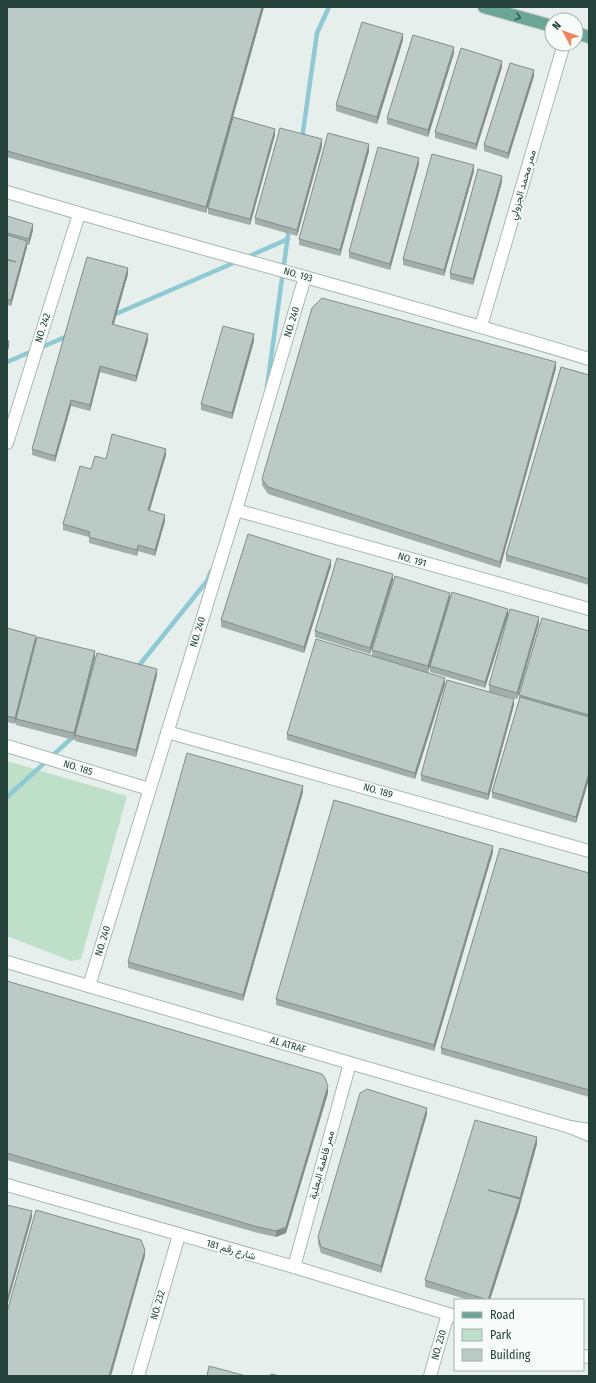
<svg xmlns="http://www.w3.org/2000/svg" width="596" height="1383" font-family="'Fira Sans Condensed',Vazirmatn,sans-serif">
<rect width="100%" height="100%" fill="#e6efeb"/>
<polygon fill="#bfe0c8" points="7,761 127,796 81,959 71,961 7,936"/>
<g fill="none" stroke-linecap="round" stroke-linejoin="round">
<g stroke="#8ec9d4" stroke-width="4.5">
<polyline points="302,139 317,33 329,7"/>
<polyline points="245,258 288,239"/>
<polyline points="111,316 238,261"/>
<polyline points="7,362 70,335"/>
<polyline points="267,387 289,228"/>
<polyline points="137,668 207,581 211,571"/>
<polyline points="7,797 75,735"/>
</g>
<g stroke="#a8b8b2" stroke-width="14">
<g id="minor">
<path d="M7,192C200,250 396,300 589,359"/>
<polyline points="481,326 564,44"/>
<polyline points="7,443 79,214"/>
<polyline points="236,510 589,609"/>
<polyline points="167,732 589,851"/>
<polyline points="7,746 149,789"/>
<polyline points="7,962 350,1063 570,1127"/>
<polyline points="89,986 236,510 305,277"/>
<polyline points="589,1130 570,1127 589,1135"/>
<polyline points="7,1185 294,1267 455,1316"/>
<polyline points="294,1267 350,1063"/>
<polyline points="583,1356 589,1357"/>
<polyline points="138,1376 179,1235"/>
<polyline points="430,1376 448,1314"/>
</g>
</g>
<g stroke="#c2cac8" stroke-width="14">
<g id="major">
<polyline points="484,7 552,26"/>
<polyline points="576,33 589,37"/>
</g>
</g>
<use href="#minor" stroke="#fff" stroke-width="12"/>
<use href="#major" stroke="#6aa596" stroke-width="12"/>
</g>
<g fill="#a1aea9">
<polygon points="7,7 264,7 233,117 275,135 250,225 208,214 208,208 232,121 206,213 7,157"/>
<polygon points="403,40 377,124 336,111 336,105"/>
<polygon points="454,53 428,137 387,124 387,118"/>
<polygon points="502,67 476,150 435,138 435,132"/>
<polygon points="534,76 508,159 484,151 484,145"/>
<polygon points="322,146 297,236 255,224 255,218"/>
<polygon points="369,151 340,256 299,245 299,239"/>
<polygon points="419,164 390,270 349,258 349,252"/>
<polygon points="474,171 444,276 403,265 403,259"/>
<polygon points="502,182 473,285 450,279 450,273"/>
<polygon points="7,216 33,230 29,245 27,245 27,247 11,306 7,305"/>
<polygon points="128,274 114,324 148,340 136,382 100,372 90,411 71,406 55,462 32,455 32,449"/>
<polygon points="254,341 232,419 201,410 201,404"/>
<polygon points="556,368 500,568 268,494 262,485 262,479"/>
<polygon points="589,375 589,585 506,561 506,555"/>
<polygon points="166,455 150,510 165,521 155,556 138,551 137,556 89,543 89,537 63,530 63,524 91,469 106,459"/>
<polygon points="331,566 304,653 221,627 221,620"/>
<polygon points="393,580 370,654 315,637 315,631"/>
<polygon points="450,599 508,615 485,688 430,672 430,667 428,672 445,684 415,779 287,740 287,734 372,656 372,650"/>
<polygon points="539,623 517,699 489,692 489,685"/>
<polygon points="7,628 36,641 95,657 74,740 16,725 16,720 15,724 7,722"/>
<polygon points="589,631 589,779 576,823 492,798 492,792 519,701 519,695"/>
<polygon points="157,675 136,757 75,741 75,735"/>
<polygon points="514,705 488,800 421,781 421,775"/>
<polygon points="303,792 243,1001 128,968 128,962"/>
<polygon points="493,852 434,1051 276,1005 276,999"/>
<polygon points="589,873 589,1097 441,1054 441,1048"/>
<polygon points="7,981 328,1093 286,1233 276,1237 258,1233 7,1160"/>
<polygon points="427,1114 381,1273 321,1253 318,1243 318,1237"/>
<polygon points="537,1144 520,1206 490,1300 469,1300 425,1287 425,1280"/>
</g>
<g fill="#838d89">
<polygon points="262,7 264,7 206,213 206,207"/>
<polygon points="403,34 403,40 377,124 377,117"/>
<polygon points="454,47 454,53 428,137 428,130"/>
<polygon points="502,61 502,67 476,150 476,144"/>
<polygon points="534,70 534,76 508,159 508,153"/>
<polygon points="275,129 275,135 250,225 250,219"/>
<polygon points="322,139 322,146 297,236 297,230"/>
<polygon points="369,144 369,151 340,256 340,250"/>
<polygon points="419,158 419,164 390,270 390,264"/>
<polygon points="474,165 474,171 444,276 444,270"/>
<polygon points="502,176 502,182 473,285 473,279"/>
<polygon points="33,224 33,230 29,245 29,239"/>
<polygon points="27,241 27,247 11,306 11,300"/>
<polygon points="128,268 128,274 112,330 112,324"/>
<polygon points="148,334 148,340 136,382 136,376"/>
<polygon points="254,334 254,341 232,419 232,413"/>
<polygon points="9,341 9,347 7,353 7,347"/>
<polygon points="556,362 556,368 500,568 500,562"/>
<polygon points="100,366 100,372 90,411 90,405"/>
<polygon points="71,400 71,406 55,462 55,456"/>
<polygon points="166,449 166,455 148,516 148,510"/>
<polygon points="165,515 165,521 155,556 155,550"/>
<polygon points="138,545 138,551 137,556 137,550"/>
<polygon points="331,560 331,566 304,653 304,647"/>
<polygon points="393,574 393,580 370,654 370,648"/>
<polygon points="450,593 450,599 428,672 428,666"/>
<polygon points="508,609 508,615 485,688 485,682"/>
<polygon points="539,617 539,623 517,699 517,693"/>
<polygon points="36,636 36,642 15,724 15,718"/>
<polygon points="95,651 95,657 74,740 74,733"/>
<polygon points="157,669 157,675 136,757 136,750"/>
<polygon points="445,678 445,684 415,779 415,773"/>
<polygon points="514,699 514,705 488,800 488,794"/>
<polygon points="589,773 589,779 576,823 576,817"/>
<polygon points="303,786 303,792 243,1001 243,995"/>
<polygon points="493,846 493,852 434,1051 434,1045"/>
<polygon points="328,1086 328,1093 286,1233 276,1237 276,1231"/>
<polygon points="427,1108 427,1114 381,1273 381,1266"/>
<polygon points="537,1137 537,1144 520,1204 520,1198"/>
<polygon points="520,1199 520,1206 490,1300 488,1300"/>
<polygon points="32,1211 32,1217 7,1306 7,1300"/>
<polygon points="145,1250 145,1256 111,1376 109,1376"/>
</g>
<g fill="#bbcac4" stroke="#838d89">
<polygon points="7,7 262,7 206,207 7,151"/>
<polygon points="362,22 403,34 377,117 336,105"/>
<polygon points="413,35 454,47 428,130 387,118"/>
<polygon points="461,48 502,61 476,144 435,132"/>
<polygon points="510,63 534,70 508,153 484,145"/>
<polygon points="233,117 275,129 250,219 208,208"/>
<polygon points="280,128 322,139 297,230 255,218"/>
<polygon points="328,133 369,144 340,250 299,239"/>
<polygon points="378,147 419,158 390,264 349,252"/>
<polygon points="432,154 474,165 444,270 403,259"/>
<polygon points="478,169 502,176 473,279 450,273"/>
<polygon points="7,216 33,224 29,239 7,233"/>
<polygon points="7,235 27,241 11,300 7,299 7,260 16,262 7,259"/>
<polygon points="87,257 128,268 112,324 148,334 136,376 100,366 90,405 71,400 55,456 32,449"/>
<polygon points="322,298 556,362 500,562 268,487 262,479 312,308"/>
<polygon points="223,326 254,334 232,413 201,404"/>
<polygon points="7,341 9,341 7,347"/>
<polygon points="561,367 589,375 589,579 506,555"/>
<polygon points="112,434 166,449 148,510 165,515 155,550 138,545 137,550 89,537 90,532 63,524 80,466 91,469 95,456 106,459"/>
<polygon points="248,534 331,560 304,647 221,620"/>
<polygon points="337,558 393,574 370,648 315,631"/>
<polygon points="395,576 450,593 428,666 372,650"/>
<polygon points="452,592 508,609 485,682 430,666"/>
<polygon points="510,609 539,617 517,693 489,685"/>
<polygon points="542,618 589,631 589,715 519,695"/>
<polygon points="7,628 36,636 15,718 7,716"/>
<polygon points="37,637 95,651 74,733 16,719"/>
<polygon points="316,639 445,678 415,773 287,734"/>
<polygon points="97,653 157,669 136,750 75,735"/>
<polygon points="447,680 514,699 488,794 421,775"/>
<polygon points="520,697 589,717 589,773 576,817 492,792"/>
<polygon points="187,753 303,786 243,995 128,962"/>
<polygon points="334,800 493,846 434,1045 276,999"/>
<polygon points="500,848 589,873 589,1090 441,1048"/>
<polygon points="7,981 322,1074 325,1078 328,1086 286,1227 276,1231 258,1227 7,1153"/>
<polygon points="367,1089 427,1108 381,1266 321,1247 318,1237 360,1093"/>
<polygon points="475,1120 537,1137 520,1198 488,1190 520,1199 488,1300 425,1280 457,1180"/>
<polygon points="7,1205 32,1211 7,1300"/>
<polygon points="36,1210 141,1240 145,1250 109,1376 7,1376 7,1312"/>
<polygon points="209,1366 246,1376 207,1376"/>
<polygon points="271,1374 280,1376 270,1376"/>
</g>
<defs><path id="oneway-chevron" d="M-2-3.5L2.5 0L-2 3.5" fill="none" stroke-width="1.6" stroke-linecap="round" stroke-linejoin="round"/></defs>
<use stroke="#365b51" href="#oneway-chevron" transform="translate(518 17) rotate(16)"/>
<g text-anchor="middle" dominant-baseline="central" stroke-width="4" stroke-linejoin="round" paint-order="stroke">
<g font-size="10" fill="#24423a" stroke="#f7fbf9">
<text transform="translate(523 185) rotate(-74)">ممر محمد الجزولي</text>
<text transform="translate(298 275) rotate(16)">NO. 193</text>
<text transform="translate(292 322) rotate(-73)">NO. 240</text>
<text transform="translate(43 328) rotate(-72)">NO. 242</text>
<text transform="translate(412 560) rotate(16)">NO. 191</text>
<text transform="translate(198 632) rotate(-73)">NO. 240</text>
<text transform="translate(78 768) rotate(17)">NO. 185</text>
<text transform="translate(378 791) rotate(16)">NO. 189</text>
<text transform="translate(103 941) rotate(-73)">NO. 240</text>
<text transform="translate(288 1045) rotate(16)">AL ATRAF</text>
<text transform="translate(322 1165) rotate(-75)">ممر فاطمة البعلية</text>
<text transform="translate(231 1250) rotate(16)">شارع رقم 181</text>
<text transform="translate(158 1305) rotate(-74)">NO. 232</text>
<text transform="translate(439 1345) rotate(-74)">NO. 230</text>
</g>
</g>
<rect width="596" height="1383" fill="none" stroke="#24423a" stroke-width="16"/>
<rect x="454" y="1299" width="130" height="72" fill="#f7fbf9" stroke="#a3b1ad"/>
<rect x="462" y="1312" width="20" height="6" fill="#6aa596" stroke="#a3b1ad"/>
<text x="490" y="1319" font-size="12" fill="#24423a">Road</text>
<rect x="462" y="1329" width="20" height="12" fill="#bfe0c8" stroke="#a3b1ad"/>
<text x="490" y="1339" font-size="12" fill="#24423a">Park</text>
<rect x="462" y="1349" width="20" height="12" fill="#bbcac4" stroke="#a3b1ad"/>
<text x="490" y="1359" font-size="12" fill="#24423a">Building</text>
<g transform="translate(564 32) rotate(311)"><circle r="19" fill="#f7fbf9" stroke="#a3b1ad"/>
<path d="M0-3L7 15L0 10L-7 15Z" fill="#f4845f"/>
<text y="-6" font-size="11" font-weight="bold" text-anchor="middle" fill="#24423a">N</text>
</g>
</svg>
